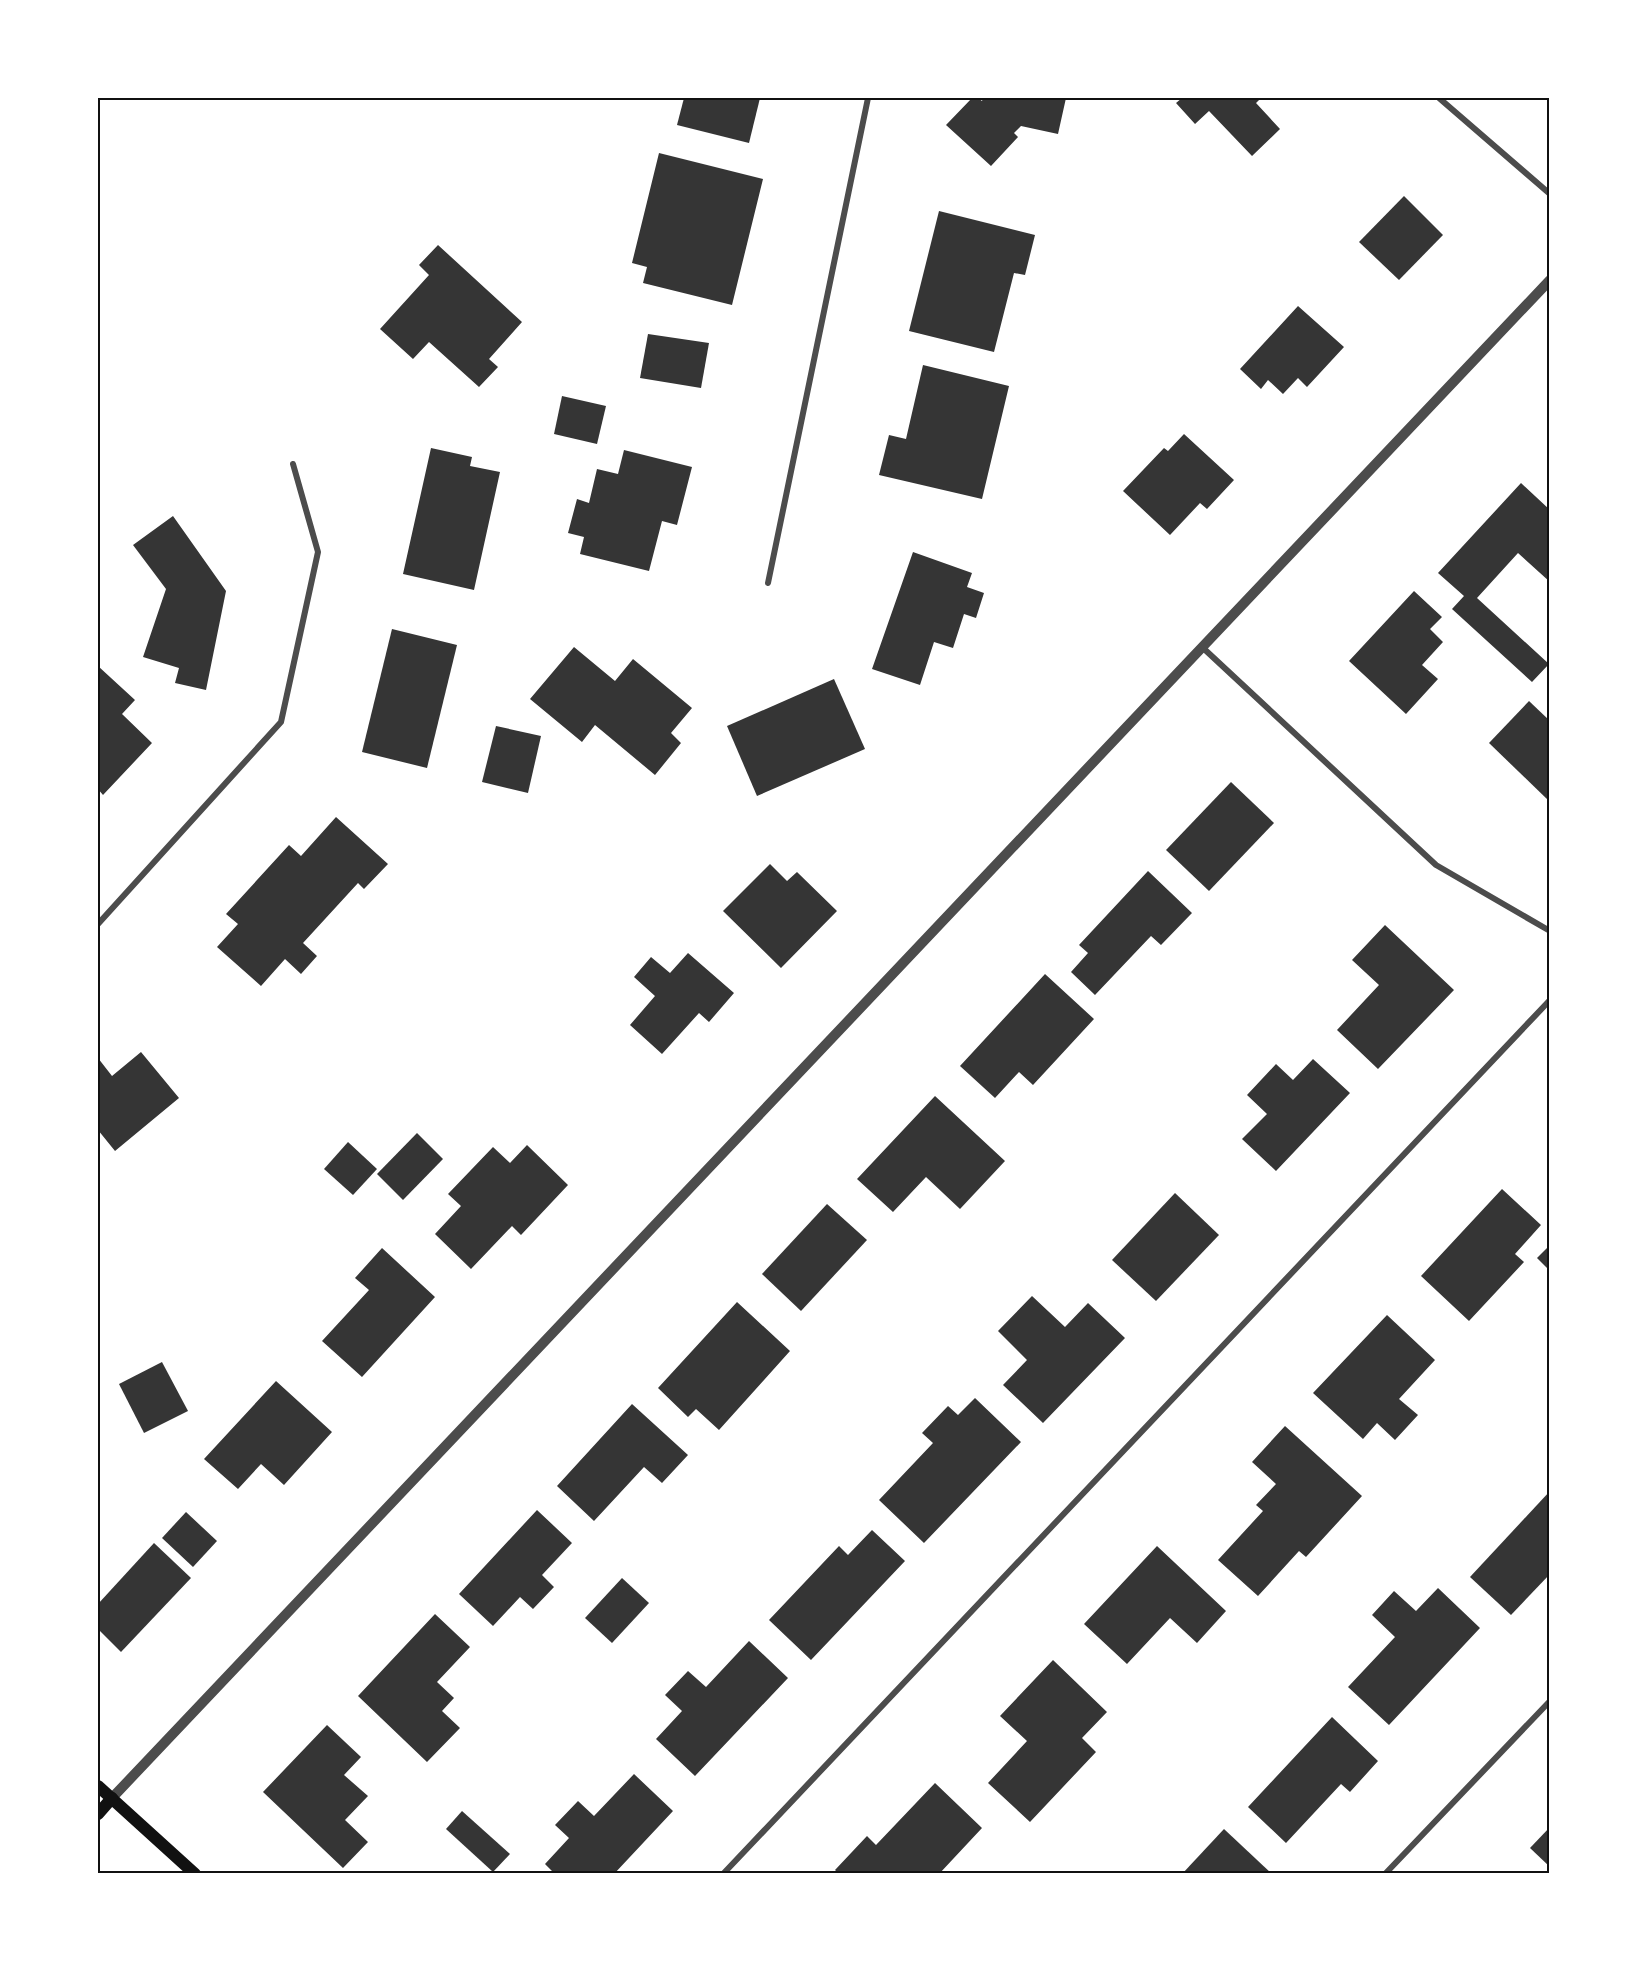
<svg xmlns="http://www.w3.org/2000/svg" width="1647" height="1971" font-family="Spectral,serif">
<rect width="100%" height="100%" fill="#fff"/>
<g fill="#353535">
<polygon points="684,98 760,98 749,143 677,125"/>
<polygon points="972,98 978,98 982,101 983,98 1066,98 1058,134 1021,126 1014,133 1018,137 991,166 946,125"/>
<polygon points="1182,98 1261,98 1256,103 1280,129 1252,156 1209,111 1195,124 1176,103"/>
<polygon points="659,153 763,179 732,305 643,283 647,267 632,263"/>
<polygon points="1404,196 1443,235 1399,280 1359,242"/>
<polygon points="939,211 1035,235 1025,275 1014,273 994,352 909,331"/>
<polygon points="438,245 522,322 489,359 498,367 479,387 429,342 413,359 380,329 429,275 419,265"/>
<polygon points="1298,306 1344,347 1307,387 1298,378 1283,394 1268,380 1261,389 1240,369"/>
<polygon points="648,334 709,343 701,388 640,378"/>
<polygon points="923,365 1009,386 982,499 879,475 889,435 906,439"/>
<polygon points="562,396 606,406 597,444 554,434"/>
<polygon points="1184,434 1234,480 1207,509 1200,503 1170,535 1123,491 1164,448 1168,451"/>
<polygon points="431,448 472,457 470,466 500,472 474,590 403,574"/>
<polygon points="624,450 692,467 677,525 662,521 649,571 580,554 584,537 568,533 577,499 589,503 597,469 618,474"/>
<polygon points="1521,483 1550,510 1550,582 1518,553 1477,598 1549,664 1532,682 1452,609 1464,596 1438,573"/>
<polygon points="173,516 226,591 206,690 175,683 179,668 143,657 166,589 133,545"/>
<polygon points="913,552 972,573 967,587 984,593 976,618 964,614 953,648 934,642 920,685 872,669"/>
<polygon points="1414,591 1442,617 1430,629 1443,642 1422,665 1438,679 1406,714 1349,661"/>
<polygon points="392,629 457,645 427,768 362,752"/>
<polygon points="574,647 615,681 633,659 692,708 671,733 681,743 655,775 595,725 582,742 530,699"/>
<polygon points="98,666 135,700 122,714 152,743 103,795 98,789"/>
<polygon points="834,679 865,749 757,796 727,726"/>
<polygon points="1529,701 1550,721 1550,802 1489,743"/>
<polygon points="496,726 541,736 528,793 482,782"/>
<polygon points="1231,782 1274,823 1209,891 1166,850"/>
<polygon points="336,817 388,864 364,889 358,883 303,943 317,956 301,974 285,959 261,986 217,947 238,924 226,914 289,845 301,856"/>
<polygon points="770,864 787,881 797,872 837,911 781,968 723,911"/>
<polygon points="1148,871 1192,913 1161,945 1151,936 1095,995 1071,972 1088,953 1079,945"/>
<polygon points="1385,925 1454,990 1378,1069 1337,1030 1379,985 1352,960"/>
<polygon points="688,953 734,993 709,1022 699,1013 662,1054 630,1025 655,996 634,977 651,957 670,973"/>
<polygon points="1045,974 1094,1019 1033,1085 1019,1072 995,1098 960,1066"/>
<polygon points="141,1052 179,1098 115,1151 98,1130 98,1058 112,1076"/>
<polygon points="1313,1059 1350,1093 1276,1171 1242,1139 1267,1114 1247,1095 1276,1064 1293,1080"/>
<polygon points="935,1096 1005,1161 960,1209 926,1177 893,1212 857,1179"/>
<polygon points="417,1133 443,1159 403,1200 377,1174"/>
<polygon points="348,1142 377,1169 353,1195 324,1169"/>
<polygon points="527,1145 568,1185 521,1235 512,1226 471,1269 435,1234 461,1206 448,1194 493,1147 510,1163"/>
<polygon points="1502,1189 1541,1225 1515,1254 1524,1262 1469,1321 1421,1276"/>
<polygon points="1175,1193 1219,1235 1156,1301 1112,1260"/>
<polygon points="827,1204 867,1240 801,1311 762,1274"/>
<polygon points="1550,1245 1550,1271 1537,1258"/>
<polygon points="382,1248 435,1297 362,1377 322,1341 369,1290 355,1278"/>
<polygon points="1032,1296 1065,1327 1088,1303 1125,1338 1043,1423 1003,1385 1027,1360 998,1331"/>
<polygon points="737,1302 790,1351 719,1430 696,1409 688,1417 658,1388"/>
<polygon points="1387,1315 1435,1360 1399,1399 1418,1415 1395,1440 1377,1423 1363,1439 1313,1393"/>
<polygon points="162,1362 188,1411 144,1433 119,1384"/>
<polygon points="276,1381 332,1432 284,1485 261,1464 238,1489 204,1459"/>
<polygon points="975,1398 1021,1442 924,1543 879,1500 933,1443 922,1433 948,1406 958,1415"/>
<polygon points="632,1404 688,1455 662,1483 644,1467 594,1521 557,1486"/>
<polygon points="1285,1426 1362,1496 1306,1557 1299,1551 1258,1596 1218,1560 1263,1511 1256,1505 1276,1484 1252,1462"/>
<polygon points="1550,1491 1550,1574 1511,1615 1470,1577"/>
<polygon points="537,1510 572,1543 542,1575 554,1587 533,1609 520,1597 493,1626 459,1594"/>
<polygon points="186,1512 217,1541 193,1567 162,1538"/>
<polygon points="872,1530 905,1561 811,1660 769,1620 839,1546 848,1555"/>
<polygon points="154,1543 191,1578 121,1652 98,1629 98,1604"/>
<polygon points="1157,1546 1226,1611 1197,1643 1170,1618 1127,1664 1084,1624"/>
<polygon points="622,1578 649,1603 612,1643 585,1618"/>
<polygon points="1438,1588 1480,1628 1389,1725 1348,1687 1395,1637 1372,1615 1394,1591 1416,1611"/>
<polygon points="435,1614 470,1647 437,1682 454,1698 442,1711 460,1728 427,1762 358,1696"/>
<polygon points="749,1641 788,1678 695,1776 656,1739 682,1711 665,1695 688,1671 706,1687"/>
<polygon points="1053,1660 1107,1712 1082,1738 1096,1752 1030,1822 988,1783 1027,1741 1000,1716"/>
<polygon points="1332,1717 1378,1761 1350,1792 1341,1784 1286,1843 1248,1807"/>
<polygon points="327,1725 361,1757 344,1775 368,1796 345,1820 368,1842 343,1868 263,1792"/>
<polygon points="634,1774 673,1811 614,1874 555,1874 545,1864 569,1838 555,1825 578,1801 594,1816"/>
<polygon points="935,1783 982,1828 939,1874 839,1874 835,1870 867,1836 876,1845"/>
<polygon points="462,1811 510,1854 493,1872 446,1829"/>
<polygon points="1550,1827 1550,1867 1530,1848"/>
<polygon points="1224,1829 1272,1874 1182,1874"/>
</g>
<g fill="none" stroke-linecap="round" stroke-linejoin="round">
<g stroke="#4c4c4c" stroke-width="6">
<polyline points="1439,98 1550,194"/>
<polyline points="768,583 868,98"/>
<polyline points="1202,647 1436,865 1550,931"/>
<polyline points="98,924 281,722 318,552 293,464"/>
<polyline points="723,1874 1550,1000"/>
<polyline points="1385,1874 1550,1701"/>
</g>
<polyline stroke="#4c4c4c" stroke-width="10" points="112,1798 1550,280"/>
<g stroke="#111" stroke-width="12">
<polyline points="98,1786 195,1874"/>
<polyline points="98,1814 112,1798"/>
</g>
</g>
<rect width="1647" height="1971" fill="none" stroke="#ffffff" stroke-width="198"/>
<rect x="99" y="99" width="1449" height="1773" fill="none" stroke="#111" stroke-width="2"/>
</svg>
